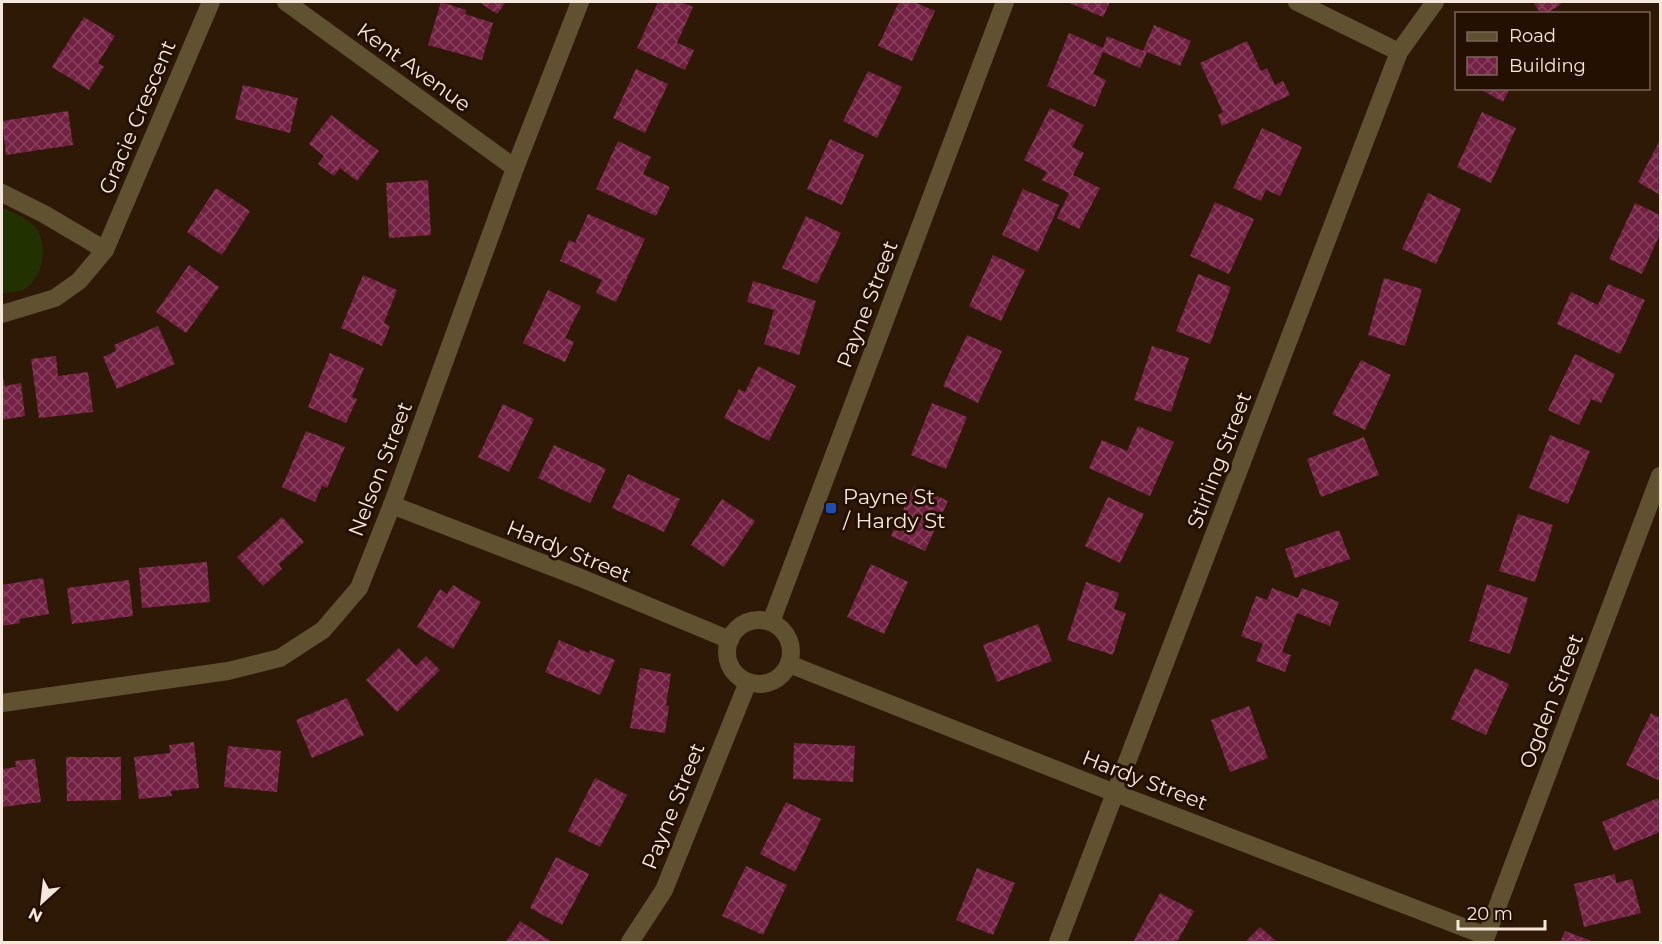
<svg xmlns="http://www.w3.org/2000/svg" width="1662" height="944" font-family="Montserrat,sans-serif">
<defs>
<pattern id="building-cross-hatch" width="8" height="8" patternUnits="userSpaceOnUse" patternTransform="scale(1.5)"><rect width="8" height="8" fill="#732143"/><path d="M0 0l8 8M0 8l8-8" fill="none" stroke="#88415e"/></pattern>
</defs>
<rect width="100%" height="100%" fill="#2e1907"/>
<path fill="#213200" d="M2,208C12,212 27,218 34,226C50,243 43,277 25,289C19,292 8,292 2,293Z"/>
<g fill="url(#building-cross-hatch)">
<polygon points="441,2 466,10 465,14 493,23 482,60 428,45"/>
<polygon points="479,2 506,2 497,14"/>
<polygon points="658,2 681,2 693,7 677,43 694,50 685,70 637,48"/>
<polygon points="899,2 914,2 935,11 912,61 878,46"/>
<polygon points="1067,2 1110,2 1103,17"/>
<polygon points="1533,2 1564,2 1546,14 1541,14"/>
<polygon points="84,17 115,36 98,63 104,67 89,90 52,67"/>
<polygon points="1154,25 1191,41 1180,66 1147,52 1140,68 1103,52 1093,74 1106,80 1095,107 1047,86 1069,33 1103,48 1107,36 1143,51"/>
<polygon points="1247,41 1261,71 1267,68 1275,85 1283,81 1290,95 1222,126 1218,115 1223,112 1200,63"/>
<polygon points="636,69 668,84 645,133 613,118"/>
<polygon points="868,71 902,87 877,138 843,121"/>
<polygon points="243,85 298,98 290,133 235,119"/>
<polygon points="1478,88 1510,88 1503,102"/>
<polygon points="1050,108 1084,125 1072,147 1084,153 1073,175 1100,188 1079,229 1057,218 1069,193 1042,180 1047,172 1024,160"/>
<polygon points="68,111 73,145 6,155 2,121"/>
<polygon points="1482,112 1516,128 1491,183 1457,167"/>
<polygon points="331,115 379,151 357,181 340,168 334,176 318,164 324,156 309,144"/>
<polygon points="1262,128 1302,147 1280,196 1266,190 1261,201 1233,188"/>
<polygon points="830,139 864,155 842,205 807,189"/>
<polygon points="1660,140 1660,195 1638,182"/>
<polygon points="618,141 651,157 643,174 670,187 656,216 596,189"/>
<polygon points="428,180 431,235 389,238 386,183"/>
<polygon points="216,188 250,211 222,255 187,232"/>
<polygon points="1023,189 1059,205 1038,252 1002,235"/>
<polygon points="1428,193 1461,209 1436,264 1402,249"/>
<polygon points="1215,202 1254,219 1229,274 1190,256"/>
<polygon points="1635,203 1660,215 1660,234 1642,274 1609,259"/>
<polygon points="588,214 645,239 616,302 596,293 602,280 560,261 569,240 575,243"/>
<polygon points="806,216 841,233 817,284 782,268"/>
<polygon points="993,255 1025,270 1001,321 969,306"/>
<polygon points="189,265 219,287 186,333 156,312"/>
<polygon points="1198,274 1231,287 1210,344 1176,331"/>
<polygon points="363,275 397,290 384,323 390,326 382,346 341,328"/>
<polygon points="1384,278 1422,289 1405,346 1368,335"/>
<polygon points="753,281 816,301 799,355 764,344 774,310 747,302"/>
<polygon points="1608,284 1645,300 1620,354 1557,324 1571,292 1598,305"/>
<polygon points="548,290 581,306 565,338 574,342 565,362 523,343"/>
<polygon points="158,326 175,364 117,389 103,357 116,351 114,345"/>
<polygon points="967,335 1002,351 978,403 943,386"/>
<polygon points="1152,346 1189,358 1171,412 1134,400"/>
<polygon points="330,353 364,368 352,397 357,399 346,423 308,407"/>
<polygon points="1575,354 1615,374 1601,403 1591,399 1579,425 1548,410"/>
<polygon points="56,356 58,376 88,372 93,412 39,418 31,359"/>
<polygon points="1361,360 1391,375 1365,430 1332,414"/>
<polygon points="758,366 796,386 769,441 724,418 739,389 745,392"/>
<polygon points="2,373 5,386 21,383 25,416 2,420"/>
<polygon points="932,403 967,417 946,469 911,455"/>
<polygon points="503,404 534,419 509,472 478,457"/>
<polygon points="1138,426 1174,442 1150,496 1089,468 1102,440 1127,451"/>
<polygon points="306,431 345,447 327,488 322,486 315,502 282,487"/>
<polygon points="1550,435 1590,451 1568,504 1529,488"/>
<polygon points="1364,437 1379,475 1321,497 1307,459"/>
<polygon points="554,445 606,469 590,503 538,478"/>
<polygon points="628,474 680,499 664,532 612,508"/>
<polygon points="914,486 948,501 925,551 891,536"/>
<polygon points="1108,497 1144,514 1120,563 1085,546"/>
<polygon points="722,499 755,521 724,567 691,545"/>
<polygon points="1518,514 1553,525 1535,582 1499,571"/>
<polygon points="282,517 304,542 279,564 282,569 263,586 237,557"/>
<polygon points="1339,530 1350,559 1295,578 1285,549"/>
<polygon points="207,562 210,602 142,608 139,568"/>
<polygon points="871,564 908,582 884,634 847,617"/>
<polygon points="43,578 49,614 19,619 20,623 2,626 2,585"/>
<polygon points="129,580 133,616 72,624 67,588"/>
<polygon points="1086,582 1119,593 1114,609 1126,613 1113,655 1067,640"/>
<polygon points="1487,584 1528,598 1510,654 1469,641"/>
<polygon points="453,585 481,602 453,649 417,627 440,589 447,594"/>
<polygon points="1272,588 1298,598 1302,588 1339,602 1330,626 1297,613 1282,652 1291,655 1285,672 1256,661 1263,644 1241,636 1256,596 1267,600"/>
<polygon points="1038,624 1052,661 997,682 983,645"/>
<polygon points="559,640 589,653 590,650 615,660 600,695 545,672"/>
<polygon points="399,648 416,666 426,656 440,670 397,712 366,680"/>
<polygon points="640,668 671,674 666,705 669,706 665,733 630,728"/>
<polygon points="1475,668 1509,684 1486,735 1451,719"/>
<polygon points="347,698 364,735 312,758 296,720"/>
<polygon points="1249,706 1268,758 1230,772 1211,720"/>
<polygon points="1651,713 1660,718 1660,781 1626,765"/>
<polygon points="194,742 199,788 171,791 172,796 139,799 134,757 170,753 169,745"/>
<polygon points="794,743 855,746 853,782 793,779"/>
<polygon points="228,746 281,751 277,792 224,787"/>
<polygon points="66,757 121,757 121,800 67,801"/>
<polygon points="35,759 41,802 2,807 2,769 16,767 15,761"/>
<polygon points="595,778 627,795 600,847 568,831"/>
<polygon points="1658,798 1660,805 1660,832 1614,851 1602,822"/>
<polygon points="786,802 821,819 795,872 760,854"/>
<polygon points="556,857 589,874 562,925 530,908"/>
<polygon points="746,866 787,885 763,935 722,916"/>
<polygon points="977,868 1015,883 993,935 956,920"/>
<polygon points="1615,874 1616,883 1632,879 1641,913 1584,927 1574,884"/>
<polygon points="1160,893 1194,911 1177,942 1133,942"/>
<polygon points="520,921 552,942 506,942"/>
<polygon points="1260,927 1277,942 1245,942"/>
<polygon points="1565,931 1594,942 1560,942"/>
</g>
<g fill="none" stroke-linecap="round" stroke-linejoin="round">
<g stroke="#605130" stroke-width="18">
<polyline points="286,2 515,168"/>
<polyline points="1297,2 1399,52"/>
<polyline points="2,193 44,214 105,250"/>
<polyline points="2,314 55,298 79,281 105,250 211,2"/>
<polyline points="392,505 581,578 730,640"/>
<circle cx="759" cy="652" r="32"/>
<polyline points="771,622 1005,2"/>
<polyline points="789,664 1115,793 1486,936"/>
<polyline points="2,703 228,671 280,658 323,630 359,588 392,505 515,168 580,2"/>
<polyline points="630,942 664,890 748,682"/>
<polyline points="1058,942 1399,52 1435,2"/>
<polyline points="1484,942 1660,476"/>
</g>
</g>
<rect fill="#1a4fb4" stroke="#241001" stroke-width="2" x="825" y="502" width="12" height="12" rx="3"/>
<g text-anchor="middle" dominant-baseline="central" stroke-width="6" stroke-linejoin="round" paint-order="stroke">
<g font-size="21" fill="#f6e7dc" stroke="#241001">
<text transform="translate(414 67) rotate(36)">Kent Avenue</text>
<text transform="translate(137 117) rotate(-67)">Gracie Crescent</text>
<text transform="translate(867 304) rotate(-69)">Payne Street</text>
<text transform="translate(1219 460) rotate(-69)">Stirling Street</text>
<text transform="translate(380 469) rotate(-69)">Nelson Street</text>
<text transform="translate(569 551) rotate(22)">Hardy Street</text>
<text transform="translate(1551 701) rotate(-69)">Ogden Street</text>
<text transform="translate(1145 780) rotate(21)">Hardy Street</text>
<text transform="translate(673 806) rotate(-68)">Payne Street</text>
</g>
<g font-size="21" fill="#f6e7dc" stroke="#241001" text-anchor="start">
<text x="843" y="496">Payne St<tspan x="843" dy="24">/ Hardy St</tspan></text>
</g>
</g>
<rect width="1662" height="944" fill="none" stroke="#f6e7dc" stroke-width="6"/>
<rect x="1455" y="12" width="195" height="78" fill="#241001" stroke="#786659" stroke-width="1.5"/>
<rect x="1467" y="32" width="30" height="9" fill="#605130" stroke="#786659" stroke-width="1.5"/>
<text x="1509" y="42" font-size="18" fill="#f6e7dc">Road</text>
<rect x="1467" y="57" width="30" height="18" fill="url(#building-cross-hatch)" stroke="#786659" stroke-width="1.5"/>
<text x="1509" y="72" font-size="18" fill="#f6e7dc">Building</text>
<g transform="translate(42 902) rotate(207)" stroke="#241001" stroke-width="4.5" paint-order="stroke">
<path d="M0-4.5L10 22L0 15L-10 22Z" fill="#f6e7dc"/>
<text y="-9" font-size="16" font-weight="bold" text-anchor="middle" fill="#f6e7dc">N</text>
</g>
<path d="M1458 920v9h87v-9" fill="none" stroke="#f6e7dc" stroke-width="3"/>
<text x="1467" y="920" font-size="18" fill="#f6e7dc" stroke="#241001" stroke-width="4.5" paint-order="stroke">20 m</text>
</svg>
